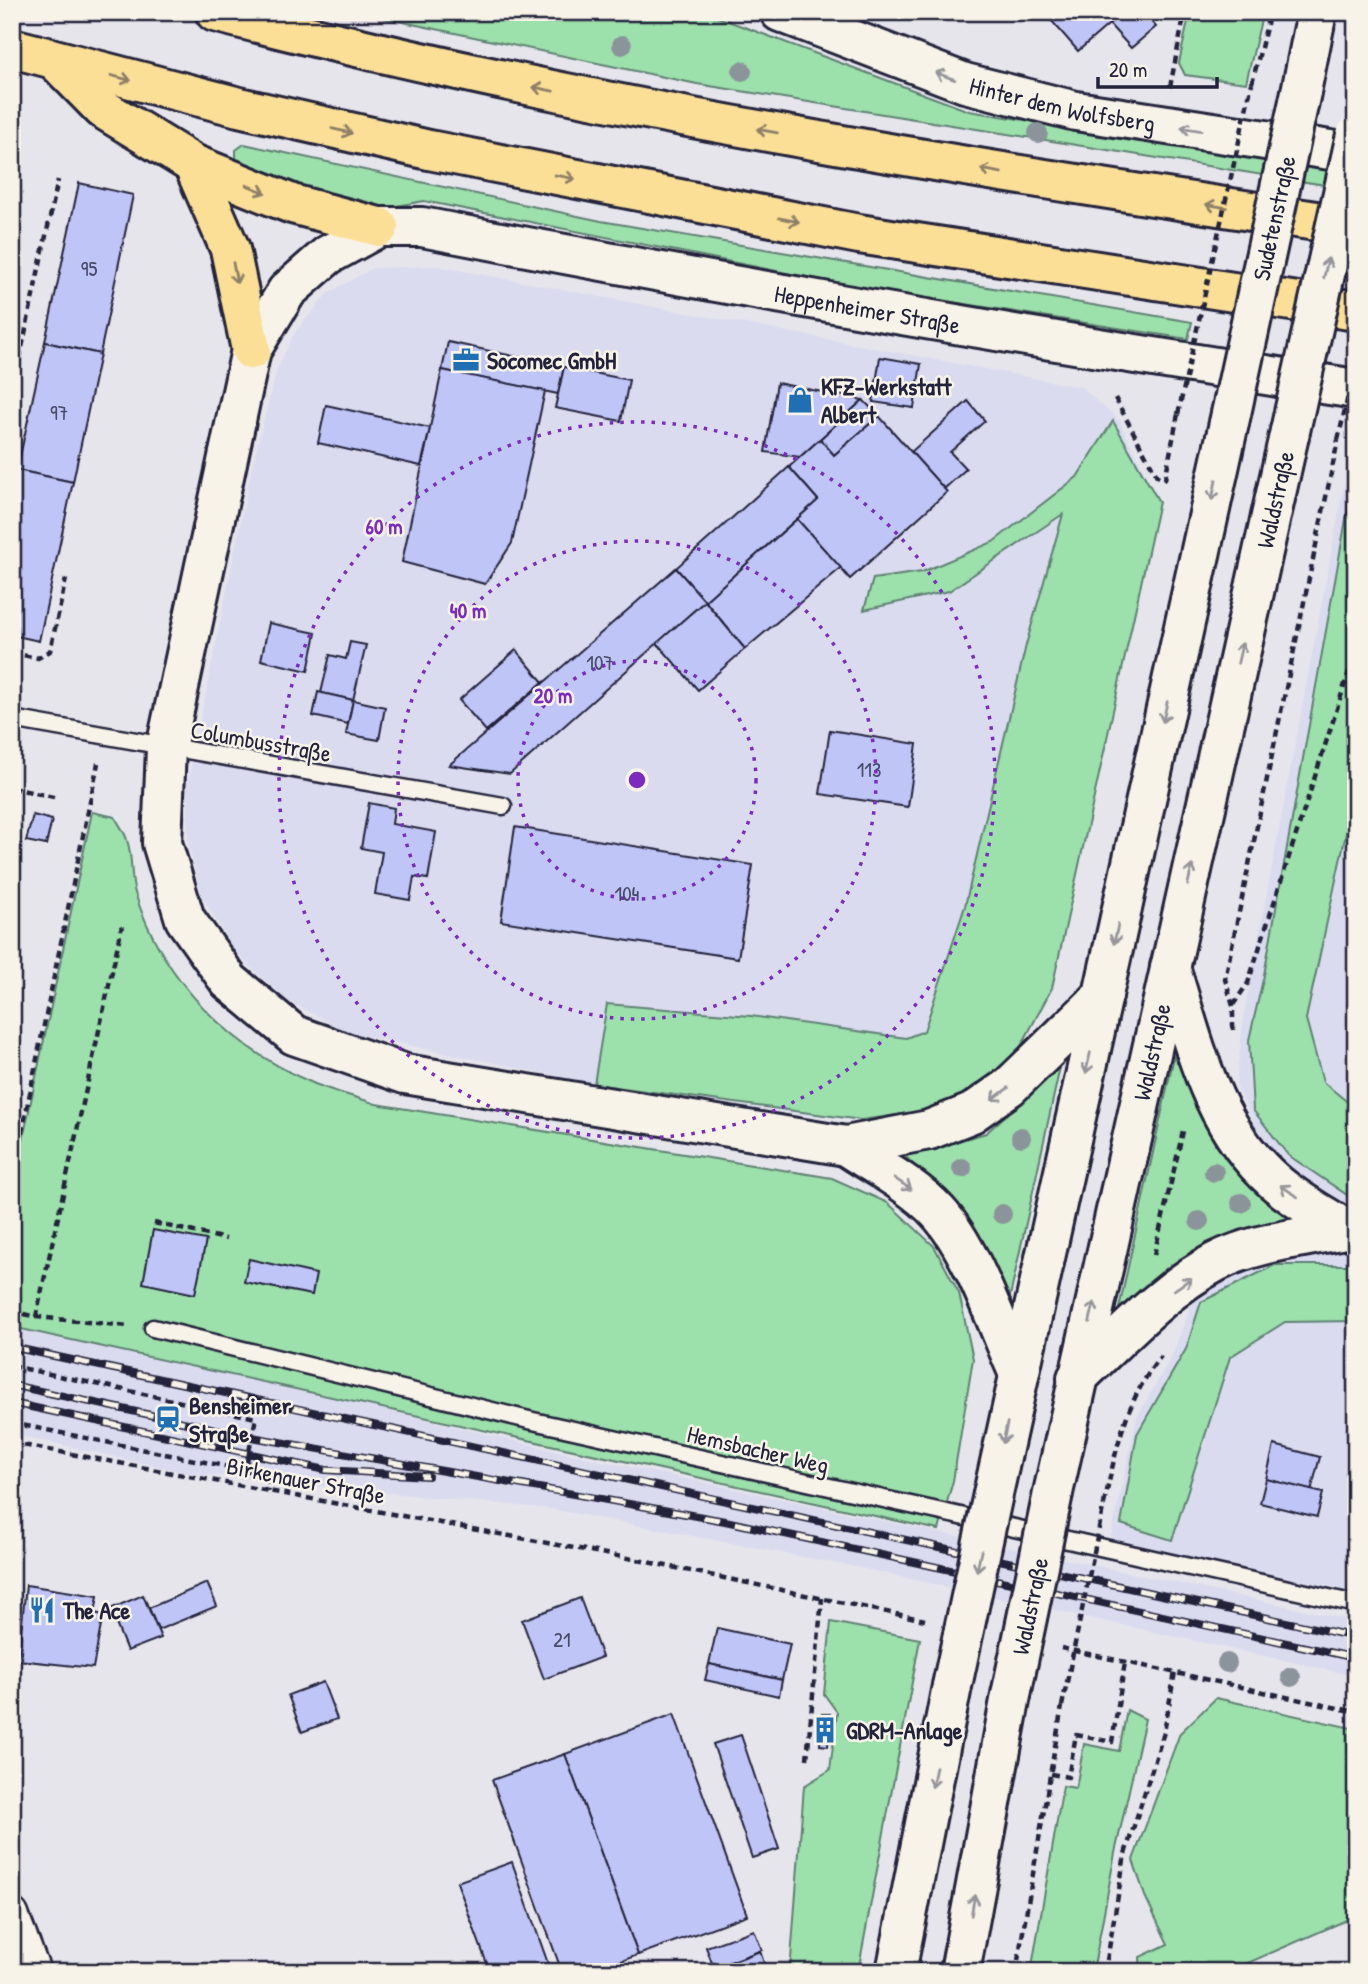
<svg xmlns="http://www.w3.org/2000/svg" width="1368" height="1984" font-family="'Patrick Hand',sans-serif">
<rect width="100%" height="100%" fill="#e6e5ec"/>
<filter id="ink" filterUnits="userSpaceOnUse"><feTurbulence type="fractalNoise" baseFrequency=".0143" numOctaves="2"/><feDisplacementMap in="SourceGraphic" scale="14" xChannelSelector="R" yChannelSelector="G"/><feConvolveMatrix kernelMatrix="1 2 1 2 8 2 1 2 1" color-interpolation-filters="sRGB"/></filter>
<g filter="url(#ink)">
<g fill="#dadbef">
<polygon points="437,266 1081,387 1119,420 1159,502 1052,989 1019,1050 920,1112 861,1120 791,1113 594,1084 350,1033 284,999 235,952 201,895 188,842 187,785 252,466 277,369 295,332 328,293 373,268"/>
<polygon points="1356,422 1356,464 1264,975 1249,1040 1288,1155 1356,1201 1356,1265 1275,1265 1201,1302 1186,1349 1137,1434 1172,1540 1230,1357 1285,1322 1356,1321 1356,1592 1110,1541 1137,1417 1171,1358 1196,1293 1276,1168 1236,1085 1244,1014"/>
<polygon points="1356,787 1356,1109 1323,1082 1306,1019"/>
<polygon points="12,1320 565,1453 1356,1621 1356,1676 861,1568 551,1509 187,1473 12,1434"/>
</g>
<g fill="#9ce0ab" stroke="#5f8173" stroke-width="2">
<polygon points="355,12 704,12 969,111 1356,174 1356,190 697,84"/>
<polygon points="1190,12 1246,12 1262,16 1246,83 1185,75 1179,63"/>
<polygon points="244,144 601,221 1192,322 1188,339 863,288 424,201 363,212 236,159 236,150"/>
<polygon points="1113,421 1159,502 1052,988 1019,1050 972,1091 920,1112 861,1120 594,1084 607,1004 751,1016 906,1038 924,1031 965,906 1026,645 1063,514 949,591 864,610 873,579 922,572 993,542 1077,477"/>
<polygon points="1356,464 1356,787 1306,1019 1323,1082 1356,1109 1356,1201 1288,1155 1253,1110 1249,1040 1264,975"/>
<path d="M92,812L115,817C119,825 125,832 127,840C133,857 130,876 135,893C163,981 231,1049 315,1084C335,1092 356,1097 376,1104L832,1178L888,1203L934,1246L959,1293L973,1359L953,1481L939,1530L12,1327V1191Z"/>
<polygon points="1174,1056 1227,1158 1303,1222 1118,1313"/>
<polygon points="1060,1067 1006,1315 939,1190 905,1156 986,1133"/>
<polygon points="1275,1265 1356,1265 1356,1321 1285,1322 1230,1357 1172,1540 1121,1524 1137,1434 1186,1349 1201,1302"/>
<polygon points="831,1622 920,1639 858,1972 790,1972 804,1786 830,1770 837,1712 824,1694"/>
<polygon points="1216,1698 1356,1729 1356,1916 1227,1972 1141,1972 1140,1957 1168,1944 1145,1896 1133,1860 1180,1733"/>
<polygon points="1127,1710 1145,1719 1115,1853 1093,1972 1031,1972 1063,1786 1076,1788 1084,1744 1119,1751"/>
</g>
<g fill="#bfc5f7" stroke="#22223b" stroke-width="2">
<polygon points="1044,12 1123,12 1078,51"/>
<polygon points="1123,12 1143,12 1156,27 1131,48 1109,24"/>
<polygon points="79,183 133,195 100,354 45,342"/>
<polygon points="45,342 100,354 73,482 17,470"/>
<polygon points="448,342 564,367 558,394 442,370"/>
<polygon points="880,357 921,364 914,408 873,402"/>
<polygon points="564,367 629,380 621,421 555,408"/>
<polygon points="442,370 545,391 512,543 485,584 402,562"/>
<polygon points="777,383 863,400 800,457 765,452"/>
<polygon points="863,400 879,416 834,455 820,439"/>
<polygon points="968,401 985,421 950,452 966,469 944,489 911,452"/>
<polygon points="326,405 430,428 421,466 318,443"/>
<polygon points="879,416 947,492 850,579 797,519 818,500 789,467 820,439 834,455"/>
<polygon points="789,467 818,500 705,601 676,568"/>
<polygon points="17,470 73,482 39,641 12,635 12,494"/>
<polygon points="797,519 841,568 745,649 705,601"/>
<polygon points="676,568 705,601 510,774 449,765"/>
<polygon points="705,601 745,649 698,690 657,643"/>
<polygon points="269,623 316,633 308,671 261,660"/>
<polygon points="350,642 366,645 353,700 321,693 330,655 346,659"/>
<polygon points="516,650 543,682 486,731 459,700"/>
<polygon points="318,692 353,700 348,724 313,716"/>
<polygon points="353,700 385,707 379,740 346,734"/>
<polygon points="830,730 917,744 908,807 820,794"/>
<polygon points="369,803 394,808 392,824 436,832 428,879 414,877 410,900 375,894 382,852 361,848"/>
<polygon points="33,815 52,820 46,845 26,841"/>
<polygon points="515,827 753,865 738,958 501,921"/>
<polygon points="153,1230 206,1240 195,1294 143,1283"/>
<polygon points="249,1259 316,1274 312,1295 244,1282"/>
<polygon points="1274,1445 1320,1457 1311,1491 1266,1479"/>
<polygon points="1266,1479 1323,1493 1317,1517 1260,1503"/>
<polygon points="207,1583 217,1606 158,1630 149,1608"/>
<polygon points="26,1585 98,1596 95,1613 103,1615 93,1668 18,1660"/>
<polygon points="143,1595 161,1638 127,1651 110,1609"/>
<polygon points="580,1598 602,1657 544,1679 522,1620"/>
<polygon points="717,1628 790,1644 782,1680 709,1664"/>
<polygon points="709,1664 782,1680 779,1696 705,1680"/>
<polygon points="323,1682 337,1719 302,1732 288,1695"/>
<polygon points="674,1714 747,1915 638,1955 565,1754"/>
<polygon points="822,1714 830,1714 828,1746 820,1745"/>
<polygon points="741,1735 779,1849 752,1858 713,1744"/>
<polygon points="565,1754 638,1955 591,1972 562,1972 492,1780"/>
<polygon points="512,1862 551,1972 490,1972 457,1882"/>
<polygon points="754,1930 762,1950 714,1968 706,1947"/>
<polygon points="760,1951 767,1972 738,1972 734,1961"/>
</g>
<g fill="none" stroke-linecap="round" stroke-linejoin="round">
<g stroke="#22223b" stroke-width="21">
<g id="service">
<polyline points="12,719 503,806"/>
<polyline points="153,1328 533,1421 1356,1604"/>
</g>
</g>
<g stroke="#22223b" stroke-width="37">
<polyline id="minor" points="12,1915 34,1972"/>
</g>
<g stroke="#22223b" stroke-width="44">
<g id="secondary">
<path id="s1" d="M780,12L965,83L1076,111L1356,154"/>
<polyline points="1301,92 1317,12"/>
<path d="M1170,967C1194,1043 1211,1126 1274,1181C1295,1200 1322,1214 1345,1229"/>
<path id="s2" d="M1103,996L1009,1087L972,1113L929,1130L846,1146L405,1074L294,1035L229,981L185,919L162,843L166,748L251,350L287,291L328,255L379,227H422C732,287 1043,341 1356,389"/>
<path d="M846,1146C877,1167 913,1185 938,1212C972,1249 997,1325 1018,1372"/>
<path d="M1077,1378C1121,1337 1163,1290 1216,1262C1255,1242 1303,1238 1345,1229L1356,1231"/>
<path id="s3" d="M1053,1493L1290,431"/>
<polyline points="993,1494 1229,423"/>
<polyline points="896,1972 952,1686"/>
<polyline points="960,1972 1011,1695"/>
</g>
</g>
<g stroke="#22223b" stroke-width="44">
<g id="trunk">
<path d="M215,12C590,110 973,169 1356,227"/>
<polyline points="12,48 239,107 429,150 859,234 1356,311"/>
<polyline points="57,62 103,109 193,164 292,204 379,227"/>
<polyline points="193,164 230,249 251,350"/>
</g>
</g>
<g stroke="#22223b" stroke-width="4.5" stroke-dasharray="7 5" stroke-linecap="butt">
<polyline points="1252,83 1270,12"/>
<polyline points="1170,87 1185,12"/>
<polyline points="12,394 58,180"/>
<polyline points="1115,398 1157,476 1165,479 1178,414"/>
<polyline points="12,653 38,658 50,651 66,579"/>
<polyline points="12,788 58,798"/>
<polyline points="1233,1005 1248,983 1356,650"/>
<polyline points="1233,1030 1233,1006 1225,979 1338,440"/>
<polyline points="12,1180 98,763"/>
<polyline points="154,1223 226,1239"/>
<polyline points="1154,1255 1184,1127"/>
<polyline points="12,1311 36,1317 128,1326"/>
<polyline points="36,1317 122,926"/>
<polyline points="12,1366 256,1418 245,1471"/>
<polyline points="12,1423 269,1475 268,1491"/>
<polyline points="12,1443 633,1559 925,1620"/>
<path d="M1104,1504C1117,1447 1124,1403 1161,1356"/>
<polyline points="1061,1648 1356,1712"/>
<polyline points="807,1759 822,1598"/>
<polyline points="1051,1774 1068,1777 1076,1735 1112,1742 1125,1662"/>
<polyline points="1016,1972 1062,1706"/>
<polyline points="1105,1972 1125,1854 1164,1732 1175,1672"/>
</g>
<use href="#service" stroke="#f7f3e8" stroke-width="16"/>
<use href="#minor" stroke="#f7f3e8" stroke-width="32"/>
<use href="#secondary" stroke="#f7f3e8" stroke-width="38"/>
<use href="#trunk" stroke="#fbdf96" stroke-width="38"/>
<g stroke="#22223b" stroke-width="8">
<g id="rail">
<polyline points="12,1347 1356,1637"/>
<polyline points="12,1385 252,1437 725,1521 1356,1658"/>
<polyline points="12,1403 326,1470 428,1476"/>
</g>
</g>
<use href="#rail" stroke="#f7f3e8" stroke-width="5" stroke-dasharray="16" stroke-linecap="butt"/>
<g stroke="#22223b" stroke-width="44" stroke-linecap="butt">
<g id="secondary-bridge">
<path id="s4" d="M1229,423L1301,92"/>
<polyline points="1290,431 1356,135"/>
<polyline points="952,1686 993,1494"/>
<path id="s5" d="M1011,1695L1053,1493"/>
</g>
</g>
<g stroke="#22223b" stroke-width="4.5" stroke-dasharray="7 5" stroke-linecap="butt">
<polyline points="1178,414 1252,83"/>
<polyline points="1338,440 1356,361"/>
<polyline points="1062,1706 1104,1504"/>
</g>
<use href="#secondary-bridge" stroke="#f7f3e8" stroke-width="38"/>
</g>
<g fill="#8b949a">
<circle cx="622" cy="45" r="10"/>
<circle cx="742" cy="71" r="10"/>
<circle cx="1038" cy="133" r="10"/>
<circle cx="1021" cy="1137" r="10"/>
<circle cx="962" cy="1168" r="10"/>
<circle cx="1214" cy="1172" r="10"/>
<circle cx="1241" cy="1203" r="10"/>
<circle cx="1002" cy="1214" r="10"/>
<circle cx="1199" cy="1221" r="10"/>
<circle cx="1227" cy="1663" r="10"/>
<circle cx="1291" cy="1677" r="10"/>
</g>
<defs><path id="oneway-shaft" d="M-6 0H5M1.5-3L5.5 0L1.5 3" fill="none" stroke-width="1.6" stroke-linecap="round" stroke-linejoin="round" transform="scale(1.75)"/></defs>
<g stroke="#97959a">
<use href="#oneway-shaft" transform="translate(945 76) rotate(-160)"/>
<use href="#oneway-shaft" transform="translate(1191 129) rotate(-171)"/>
<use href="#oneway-shaft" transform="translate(1326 268) rotate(-77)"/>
<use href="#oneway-shaft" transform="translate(1214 490) rotate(102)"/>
<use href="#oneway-shaft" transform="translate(1240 653) rotate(-77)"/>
<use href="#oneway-shaft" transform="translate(1165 712) rotate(102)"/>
<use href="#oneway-shaft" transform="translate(1190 875) rotate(-77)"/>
<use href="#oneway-shaft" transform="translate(1116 934) rotate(102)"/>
<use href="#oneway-shaft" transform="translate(1088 1063) rotate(103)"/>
<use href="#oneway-shaft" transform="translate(1000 1094) rotate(144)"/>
<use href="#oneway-shaft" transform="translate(903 1184) rotate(34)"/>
<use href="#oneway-shaft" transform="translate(1289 1191) rotate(-146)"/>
<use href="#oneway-shaft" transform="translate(1183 1284) rotate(-34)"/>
<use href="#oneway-shaft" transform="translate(1092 1312) rotate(-77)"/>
<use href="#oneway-shaft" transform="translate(1005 1433) rotate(102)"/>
<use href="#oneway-shaft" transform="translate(979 1561) rotate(102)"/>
<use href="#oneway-shaft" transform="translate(934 1777) rotate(101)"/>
<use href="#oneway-shaft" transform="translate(973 1905) rotate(-80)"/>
</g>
<g stroke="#8e8068">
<use href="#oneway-shaft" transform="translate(121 78) rotate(14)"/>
<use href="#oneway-shaft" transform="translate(543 89) rotate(-168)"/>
<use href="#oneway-shaft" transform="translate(342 131) rotate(13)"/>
<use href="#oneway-shaft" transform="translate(767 131) rotate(-170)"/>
<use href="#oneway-shaft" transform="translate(991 171) rotate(-170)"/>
<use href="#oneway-shaft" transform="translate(565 177) rotate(11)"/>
<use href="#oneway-shaft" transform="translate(256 189) rotate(22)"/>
<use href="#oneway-shaft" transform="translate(1216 206) rotate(-171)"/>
<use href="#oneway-shaft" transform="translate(789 220) rotate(11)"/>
<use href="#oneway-shaft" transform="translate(235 273) rotate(79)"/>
</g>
</g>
<g fill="none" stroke="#7b2cbf" stroke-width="3.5" stroke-dasharray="3.5 7">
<circle cx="637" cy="780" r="119"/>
<circle cx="637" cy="780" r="239"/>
<circle cx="637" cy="780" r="358"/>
</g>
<defs>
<g id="office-bare" transform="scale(2.1)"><path d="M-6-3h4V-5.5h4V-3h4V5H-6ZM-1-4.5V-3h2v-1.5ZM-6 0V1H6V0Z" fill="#1f6fb2" stroke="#f7f3e8" stroke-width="2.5" paint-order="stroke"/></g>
<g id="shop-bare" transform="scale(2.1)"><path d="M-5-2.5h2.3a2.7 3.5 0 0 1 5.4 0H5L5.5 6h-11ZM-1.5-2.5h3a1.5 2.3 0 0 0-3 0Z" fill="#1f6fb2" stroke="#f7f3e8" stroke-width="2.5" paint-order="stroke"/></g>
<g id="station-bare" transform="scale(2.1)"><path d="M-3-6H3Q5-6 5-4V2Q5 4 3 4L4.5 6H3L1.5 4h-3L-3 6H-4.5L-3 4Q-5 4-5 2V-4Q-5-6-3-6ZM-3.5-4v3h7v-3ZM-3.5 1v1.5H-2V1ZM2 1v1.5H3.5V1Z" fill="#1f6fb2" stroke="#f7f3e8" stroke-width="2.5" paint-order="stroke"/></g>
<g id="restaurant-bare" transform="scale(2.1)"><path d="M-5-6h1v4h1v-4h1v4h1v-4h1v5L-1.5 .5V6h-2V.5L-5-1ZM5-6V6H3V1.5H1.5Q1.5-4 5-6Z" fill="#1f6fb2" stroke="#f7f3e8" stroke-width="2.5" paint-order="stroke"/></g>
<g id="building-bare" transform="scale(2.1)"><path d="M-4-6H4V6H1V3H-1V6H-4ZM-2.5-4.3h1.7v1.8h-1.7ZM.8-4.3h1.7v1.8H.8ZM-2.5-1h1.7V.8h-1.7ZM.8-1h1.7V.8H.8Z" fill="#1f6fb2" stroke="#f7f3e8" stroke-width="2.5" paint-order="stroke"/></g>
</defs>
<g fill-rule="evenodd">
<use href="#office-bare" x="466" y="360"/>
<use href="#shop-bare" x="800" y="400"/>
<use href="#station-bare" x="168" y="1419"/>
<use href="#restaurant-bare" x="42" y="1610"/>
<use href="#building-bare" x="825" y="1730"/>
</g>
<g text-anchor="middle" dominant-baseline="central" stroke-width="5" stroke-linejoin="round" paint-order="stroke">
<g font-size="21" fill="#494b6a">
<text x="89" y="268">95</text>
<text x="59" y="412">97</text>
<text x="600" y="662">107</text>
<text x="869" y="769">113</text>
<text x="627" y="893">104</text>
<text x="562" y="1639">21</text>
</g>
<g font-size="24" fill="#22223b" stroke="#f7f3e8">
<text stroke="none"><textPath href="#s1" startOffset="298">Hinter dem Wolfsberg</textPath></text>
<text stroke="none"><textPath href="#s4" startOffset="210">Sudetenstraße</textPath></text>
<text stroke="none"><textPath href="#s2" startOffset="2291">Heppenheimer Straße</textPath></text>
<text stroke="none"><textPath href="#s3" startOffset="1018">Waldstraße</textPath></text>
<text transform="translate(261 741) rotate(10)">Columbusstraße</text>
<text stroke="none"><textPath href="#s3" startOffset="452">Waldstraße</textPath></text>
<text transform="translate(758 1449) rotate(13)">Hemsbacher Weg</text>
<text transform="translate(306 1480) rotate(11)">Birkenauer Straße</text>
<text stroke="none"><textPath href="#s5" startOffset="91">Waldstraße</textPath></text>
</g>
<g font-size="24" font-weight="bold" fill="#22223b" stroke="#f7f3e8" text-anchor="start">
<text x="487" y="360">Socomec GmbH</text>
<text x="821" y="386">KFZ-Werkstatt<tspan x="821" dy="28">Albert</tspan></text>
<text x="189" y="1405">Bensheimer<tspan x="189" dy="28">Straße</tspan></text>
<text x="63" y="1610">The Ace</text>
<text x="846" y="1730">GDRM-Anlage</text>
</g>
</g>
<circle cx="637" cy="780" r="10" fill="#7b2cbf" stroke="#f7f3e8" stroke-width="3.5"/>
<g font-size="21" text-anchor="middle" font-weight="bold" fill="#7b2cbf" stroke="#f7f3e8" stroke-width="5" stroke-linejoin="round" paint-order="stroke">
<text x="384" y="534">60 m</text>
<text x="468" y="618">40 m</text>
<text x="553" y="703">20 m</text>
</g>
<rect width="1368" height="1984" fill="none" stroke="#f7f3e8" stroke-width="42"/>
<rect x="21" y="21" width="1326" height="1942" fill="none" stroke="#22223b" stroke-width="2.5" filter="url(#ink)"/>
<path d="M1098 77v10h119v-10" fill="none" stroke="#22223b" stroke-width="3.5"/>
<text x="1109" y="77" font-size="21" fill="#22223b" stroke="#f7f3e8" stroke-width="5" paint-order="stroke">20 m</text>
</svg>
